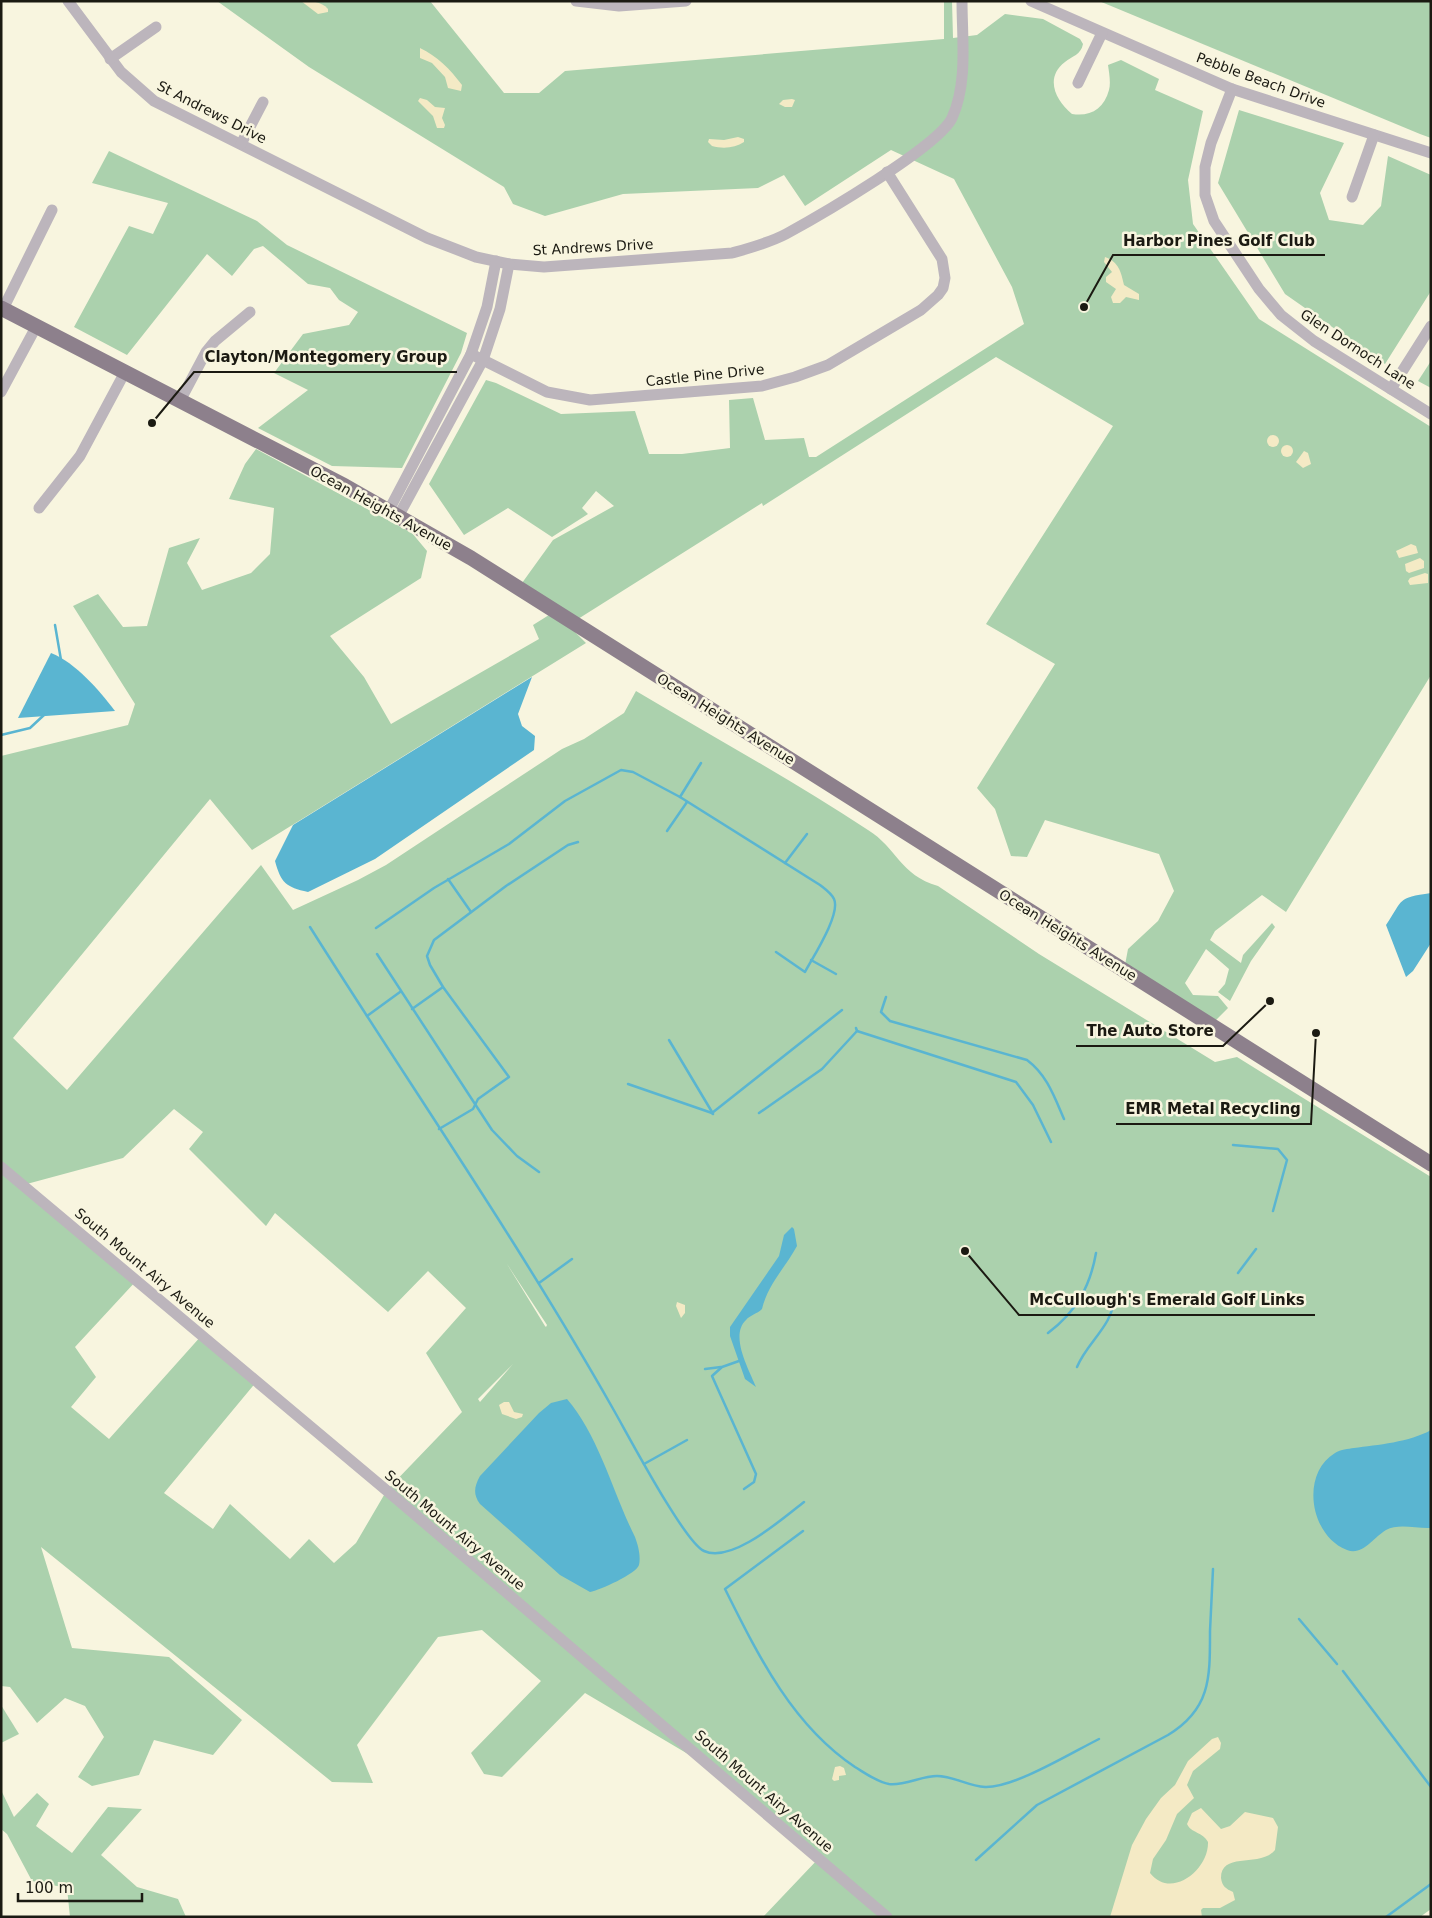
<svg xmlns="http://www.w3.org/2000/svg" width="1432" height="1918" font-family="'DejaVu Sans',sans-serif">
<rect width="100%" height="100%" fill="#f8f5df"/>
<g fill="#abd1ad" fill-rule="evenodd">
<path d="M217,1H430L504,93H539L565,71L944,39V1H952L953,38L977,35L1005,14L1043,19L1080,39L1083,44C1081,55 1072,56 1065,62C1044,78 1056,101 1072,114C1090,117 1104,109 1109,90C1111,83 1109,72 1108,65L1121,60L1159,79L1155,90L1203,111L1188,180L1193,224L1259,319L1431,427V675L1286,912L1262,895L1215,931L1210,940L1241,963L1243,955L1272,923L1275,927L1251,961L1230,1001L1218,992L1225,984L1229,969L1206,949L1185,983L1193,995L1218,996L1228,1008L1215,1021L1125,965L1128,949L1158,921L1174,891L1159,854L1045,820L1027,857L1011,856L995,809L977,788L1055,664L986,624L1113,426L996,357L763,506L762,503L578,619L522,583L553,540L614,506L596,491L582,508L588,514L552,537L508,508L464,535L429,484L486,380L496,383L561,414L635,411L649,454H682L730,448L729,400L753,398L765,440L804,438L809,457H816L1024,324L1012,287L954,179L891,150L805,206L784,175L758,188L623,194L545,216L513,204L504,187L309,67Z"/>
<polygon points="1099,1 1431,1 1431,138 1420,134"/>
<polygon points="1239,110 1344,143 1320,193 1329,220 1363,225 1381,206 1388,156 1431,175 1431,291 1385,364 1285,294 1218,183"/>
<polygon points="109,151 257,221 287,245 467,333 461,353 402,468 332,466 258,428 308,390 274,373 303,334 349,325 358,312 339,300 330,288 308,284 263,246 254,249 232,276 207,254 127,355 74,327 129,226 153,234 168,203 92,183"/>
<polygon points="1431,361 1431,388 1418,381"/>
<path d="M256,449L412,533L427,551L421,578L330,636L364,677L391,724L539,639L533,625L549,615L572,629L586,643L252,850L210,799L13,1038L67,1090L261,865L293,910L358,880L386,865L562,749L584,739L624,713L636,691C713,737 794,781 868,830C897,848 900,875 938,886L1039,954L1215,1062L1237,1057L1431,1177V1909L1420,1917H763L819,1858L720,1773L585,1693L502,1777L484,1774L471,1753L541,1681L482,1630L438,1637L357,1745L373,1783L332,1782L41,1547L72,1648L169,1657L242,1720L213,1755L154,1740L139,1775L92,1786L78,1777L104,1737L85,1706L65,1698L37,1723L10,1687L1,1686V756L128,725L135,704L73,606L98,594L123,627L147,626L169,548L200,538L187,563L202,590L251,573L270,554L274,508L229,499L245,464ZM174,1109L203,1132L189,1149L266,1226L275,1213L388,1312L428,1271L466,1308L426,1353L462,1412L387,1490L356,1543L334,1563L309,1539L290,1559L230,1504L213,1529L164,1493L257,1381L202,1335L109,1439L71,1407L96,1377L75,1347L137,1280L23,1185L123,1158ZM507,1264L547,1325L546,1327L545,1326ZM513,1364L480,1402L478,1399Z"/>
<polygon points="1,1705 19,1734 1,1743"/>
<polygon points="1,1790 14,1817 37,1793 49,1804 36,1826 72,1853 108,1807 142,1809 101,1855 137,1887 178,1899 186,1917 70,1917 67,1888 32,1881 7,1834 1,1829"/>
</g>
<g fill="#f4eac5">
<path d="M301,1C311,1 321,1 328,9V12L318,14Z"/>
<path d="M420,48C437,56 450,69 462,85L461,91L448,88L445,77L432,63L420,58Z"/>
<polygon points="420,98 427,100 435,107 445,108 442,118 445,125 444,128 437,128 433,116 418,101"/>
<polygon points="792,99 795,100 792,107 785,107 779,104 783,100"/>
<path d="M738,137L744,139V142C735,148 723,149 712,146L708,142L709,139L724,140Z"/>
<path d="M1105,257C1119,262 1121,272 1124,285L1139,294V300L1126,297L1120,303H1113L1111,297L1116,289L1106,282V277L1112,272L1104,262Z"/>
<circle cx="1273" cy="441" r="6"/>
<circle cx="1287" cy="451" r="6"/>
<polygon points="1304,451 1308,453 1311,464 1303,468 1296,462"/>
<polygon points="1411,544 1416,546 1418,553 1399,558 1396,551"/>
<polygon points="1420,558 1424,561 1424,568 1409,573 1406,571 1405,564"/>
<polygon points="1425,573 1428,574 1428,583 1410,585 1408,581 1410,578"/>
<polygon points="677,1302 685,1305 685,1313 681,1318 676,1306"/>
<polygon points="504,1402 509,1402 514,1412 523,1414 522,1417 516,1419 502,1414 499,1405"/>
<path d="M1218,1737L1221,1743L1220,1749L1193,1771L1187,1785L1194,1798L1177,1814L1166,1840L1153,1859L1150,1873C1171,1900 1209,1870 1208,1842C1203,1832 1191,1833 1187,1824L1192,1813L1201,1808L1221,1829L1230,1826L1245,1812L1273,1818L1278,1827L1275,1850C1260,1868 1221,1851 1221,1878C1222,1886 1226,1889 1233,1892L1235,1900L1220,1908H1203L1201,1910L1202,1917H1110L1132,1845L1146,1819L1161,1798L1175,1785L1188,1761L1212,1739Z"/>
<polygon points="840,1766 844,1768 846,1775 839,1776 839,1780 834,1781 832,1779 835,1767"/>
</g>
<g fill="#5ab5d1">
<path d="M51,653C76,663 99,690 115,711L18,718Z"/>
<path d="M532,677L518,714L522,726L535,736L534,750L375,859L308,892C286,887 281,883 275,861L293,825Z"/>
<path d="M1431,893V943L1413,971L1406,977L1386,925C1404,899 1396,898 1431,893Z"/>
<path d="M792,1227L794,1229L797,1246C785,1268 768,1284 762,1309C757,1314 750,1315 746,1320C729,1336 750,1371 756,1387L745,1379L730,1336V1327L779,1256L784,1235Z"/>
<path d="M567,1399C599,1436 613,1493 635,1537C638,1545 641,1556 639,1565C636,1574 600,1590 590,1592L560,1575L480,1504C473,1494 474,1487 480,1476L539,1413L551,1403Z"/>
<path d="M1431,1430V1528C1417,1529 1399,1523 1386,1530C1374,1537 1363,1556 1347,1550C1310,1536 1300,1474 1335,1453C1341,1449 1348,1449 1354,1448C1377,1445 1410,1442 1431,1430Z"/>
</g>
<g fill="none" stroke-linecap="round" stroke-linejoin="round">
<g stroke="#5ab5d1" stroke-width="2.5">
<polyline points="55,625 61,660"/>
<polyline points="1,735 30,728 44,715"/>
<polyline points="680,797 701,763"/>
<polyline points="667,831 687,802"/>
<polyline points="785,863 807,834"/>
<polyline points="448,879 471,912"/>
<path d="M310,927C411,1087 519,1243 612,1407C626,1431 684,1542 704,1551C732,1564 783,1518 804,1502"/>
<path d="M376,928L434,888L509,844L565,801L621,770L633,772L680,797L820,885C825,889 831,893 834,899C841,914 813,957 805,972L776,952"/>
<polyline points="377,954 492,1130 517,1156 539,1172"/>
<polyline points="811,960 836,974"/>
<path d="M886,997L881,1012L890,1021L1027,1060C1047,1075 1054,1096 1064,1119"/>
<polyline points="412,1009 443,987"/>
<polyline points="367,1016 400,992"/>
<polyline points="857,1031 1016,1082 1033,1105 1051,1142"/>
<polyline points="669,1040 712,1112"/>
<polyline points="628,1084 712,1113"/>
<polyline points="759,1113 822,1069 857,1031 856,1028"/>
<polyline points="713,1114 712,1113 842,1010"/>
<polyline points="439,1129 473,1109 478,1099 509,1077 443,987 430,965 427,956 434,940 506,886 568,845 578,842"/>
<polyline points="1233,1145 1278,1149 1287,1160 1273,1211"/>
<polyline points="1238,1273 1256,1249"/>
<polyline points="539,1283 572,1259"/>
<path d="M1048,1333C1076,1312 1090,1287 1096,1253"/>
<polyline points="739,1361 722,1367 712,1376 756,1474 754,1482 744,1489"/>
<path d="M1077,1367C1087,1342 1113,1326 1114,1298"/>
<polyline points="705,1369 721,1367"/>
<polyline points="644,1464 687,1440"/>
<path d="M803,1531L725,1589C758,1655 792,1725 855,1767C865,1773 877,1782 889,1784C904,1786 921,1776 937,1776C953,1776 968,1786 985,1787C1014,1788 1071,1753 1099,1739"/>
<polyline points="1299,1619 1337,1664"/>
<polyline points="1343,1671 1431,1787"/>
<path d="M976,1860L1037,1805L1168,1735C1211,1709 1210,1677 1210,1631C1211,1611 1212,1590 1213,1569"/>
<polyline points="1386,1917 1431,1884"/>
</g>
<g stroke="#bcb5bc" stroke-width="11">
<path d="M68,1L121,72L154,101L427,238L476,257L509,264L544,267L732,253C750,248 769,243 786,234C819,216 938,147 952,118C968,83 962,38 962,1"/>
<polyline points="576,1 619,6 686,1"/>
<polyline points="1031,1 1232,89 1431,153"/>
<polyline points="110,59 156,27"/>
<polyline points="1078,83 1102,33"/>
<polyline points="1232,89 1211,143 1205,167 1205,195 1214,221 1259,289 1281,315 1314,341 1431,414"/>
<polyline points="241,144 263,102"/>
<polyline points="1352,197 1374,135"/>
<polyline points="3,309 52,210"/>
<polyline points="471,354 547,392 590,400 762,386 795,377 828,365 921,310 938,295 943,288 945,278 942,259 887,172"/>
<polyline points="1391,389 1431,326"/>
<polyline points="1,392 36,327"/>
<polyline points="180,401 206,352 215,341 250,312"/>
<polyline points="39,508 80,456 125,372"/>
<polyline points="389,510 471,354 487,307 496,261"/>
<polyline points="399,515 483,360 500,309 509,264"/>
<polyline points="1,1167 392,1495 887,1917"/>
</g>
<polyline stroke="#8d808c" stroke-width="15" points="1,308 345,486 471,558 1431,1164"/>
</g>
<g text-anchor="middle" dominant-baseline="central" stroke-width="5" stroke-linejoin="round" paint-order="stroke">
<g font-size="14" fill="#1b1a12" stroke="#f8f5df">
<text transform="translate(1261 80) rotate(20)">Pebble Beach Drive</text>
<text transform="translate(212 112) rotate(27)">St Andrews Drive</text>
<text transform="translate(593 247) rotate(-3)">St Andrews Drive</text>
<text transform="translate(1358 349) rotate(33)">Glen Dornoch Lane</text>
<text transform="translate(705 375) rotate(-6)">Castle Pine Drive</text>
<text transform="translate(381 508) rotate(29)">Ocean Heights Avenue</text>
<text transform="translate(726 719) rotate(32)">Ocean Heights Avenue</text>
<text transform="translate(1068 935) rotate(32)">Ocean Heights Avenue</text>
<text transform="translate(145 1268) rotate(40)">South Mount Airy Avenue</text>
<text transform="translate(455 1530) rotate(40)">South Mount Airy Avenue</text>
<text transform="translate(764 1791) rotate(41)">South Mount Airy Avenue</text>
</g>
</g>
<path fill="none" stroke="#1b1a12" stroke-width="2" d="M1084 307L1113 255H1325M152 423L194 372H457M1270 1001L1223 1046H1076M1316 1033L1311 1124H1116M965 1251L1019 1315H1315"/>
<g fill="#1b1a12" stroke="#f8f5df" stroke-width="2">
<circle cx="1084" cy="307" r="5"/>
<circle cx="152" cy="423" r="5"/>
<circle cx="1270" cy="1001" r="5"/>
<circle cx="1316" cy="1033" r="5"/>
<circle cx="965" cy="1251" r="5"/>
</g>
<g font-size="15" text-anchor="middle" font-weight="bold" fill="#1b1a12" stroke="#f8f5df" stroke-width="5" stroke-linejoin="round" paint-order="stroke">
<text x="1219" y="246">Harbor Pines Golf Club</text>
<text x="326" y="362">Clayton/Montegomery Group</text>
<text x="1150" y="1036">The Auto Store</text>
<text x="1213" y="1114">EMR Metal Recycling</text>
<text x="1167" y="1305">McCullough's Emerald Golf Links</text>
</g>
<rect width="1432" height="1918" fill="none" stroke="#1b1a12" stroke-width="5"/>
<path d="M18 1893v8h124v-8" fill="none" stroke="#1b1a12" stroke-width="2.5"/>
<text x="25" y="1893" font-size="15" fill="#1b1a12" stroke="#f8f5df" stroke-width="4" paint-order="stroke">100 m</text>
</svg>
